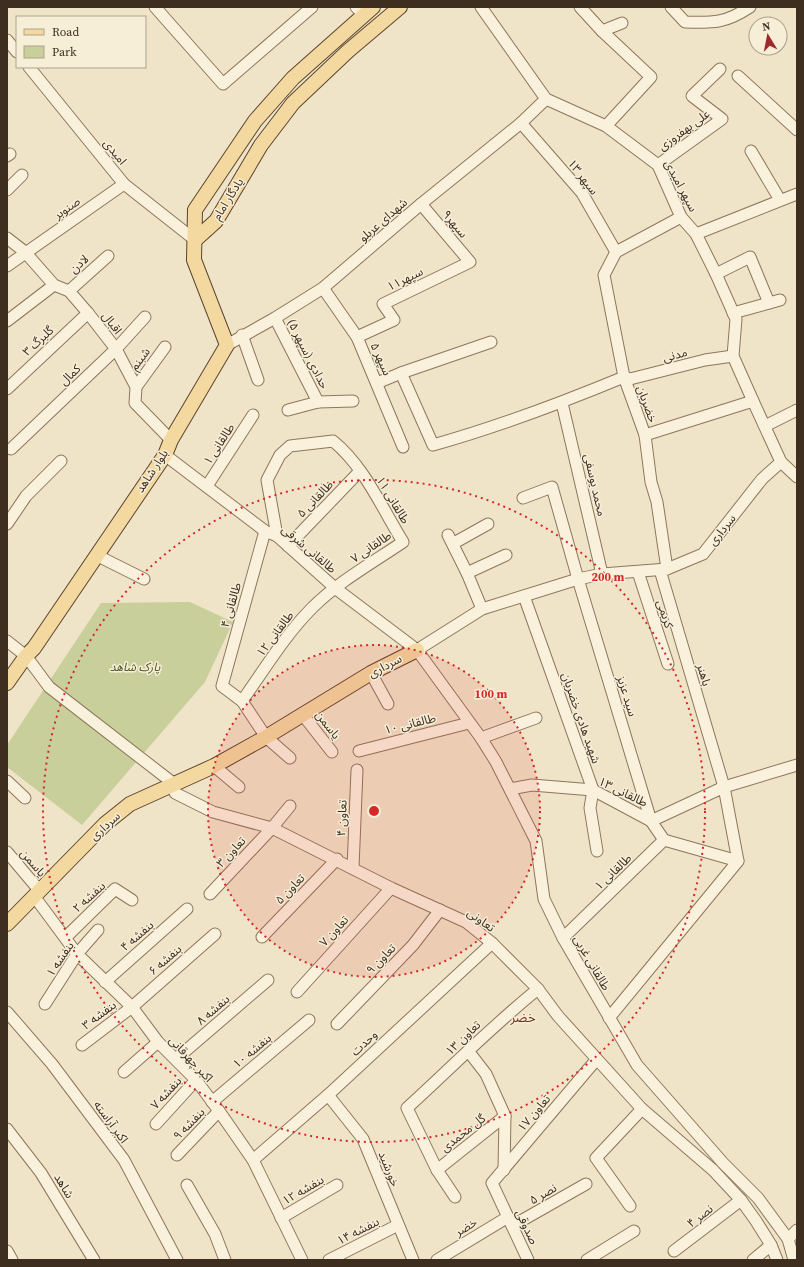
<svg xmlns="http://www.w3.org/2000/svg" width="804" height="1267" font-family="'Source Serif 4','Noto Sans Arabic',serif">
<rect width="100%" height="100%" fill="#f0e4c8"/>
<polygon fill="#c9cf9b" points="190,602 233,622 205,682 82,825 7,767 7,745 101,603"/>
<g fill="none" stroke-linecap="round" stroke-linejoin="round">
<g stroke="#8d765c" stroke-width="13">
<g id="minor">
<polyline points="155,7 223,84 312,7"/>
<polyline points="356,7 364,15"/>
<polyline points="481,7 546,99 606,126 658,165 681,217 696,234 716,274 736,319 733,356 753,401 781,462 797,477"/>
<polyline points="580,7 602,31 651,77 606,126"/>
<path d="M671,7L685,22C714,23 726,23 750,7"/>
<polyline points="602,31 622,23"/>
<polyline points="7,40 17,52"/>
<polyline points="29,67 124,184 195,240"/>
<polyline points="738,76 797,130"/>
<polyline points="521,123 582,193 616,252"/>
<polyline points="751,151 780,200"/>
<polyline points="7,156 10,154"/>
<polyline points="658,165 722,119 692,96 720,69"/>
<polyline points="7,190 22,175"/>
<polyline points="696,234 797,194"/>
<polyline points="7,238 25,252 54,285 69,291 88,313 116,349 136,387 135,403 171,440"/>
<polyline points="616,252 604,275 624,377 645,435 651,482 657,502 667,569"/>
<polyline points="616,252 681,217"/>
<polyline points="7,266 124,184"/>
<polyline points="716,274 750,257 769,303"/>
<polyline points="323,288 357,337 403,447"/>
<polyline points="69,291 108,256"/>
<polyline points="733,313 780,300"/>
<polyline points="275,318 318,402"/>
<polyline points="7,321 54,285"/>
<polyline points="242,335 258,380"/>
<polyline points="357,337 394,320 383,304 470,262 421,204"/>
<polyline points="227,345 275,318 323,288 421,204 521,123 546,99"/>
<path d="M401,373L433,445C498,427 561,403 624,377L630,379L705,360L733,356"/>
<polyline points="377,383 401,373 491,342"/>
<polyline points="136,387 165,347"/>
<polyline points="7,389 88,313"/>
<polyline points="562,403 602,574"/>
<polyline points="288,410 318,402 353,401"/>
<polyline points="765,426 797,410"/>
<polyline points="645,435 753,401"/>
<polyline points="11,449 116,349 145,317"/>
<polyline points="165,455 265,531 277,536 335,588 417,650 481,738 496,762 536,841 544,899 563,938 637,1065 723,1163 758,1198 788,1239 794,1260"/>
<polyline points="207,486 253,415"/>
<polyline points="523,498 552,487 578,579 651,821 664,840 563,938"/>
<polyline points="7,524 26,496 61,461"/>
<polyline points="265,531 222,686 242,701 266,737 290,758"/>
<polyline points="448,535 467,573 482,609"/>
<polyline points="454,543 488,524"/>
<polyline points="288,546 360,471"/>
<polyline points="96,555 144,579"/>
<polyline points="638,572 668,664"/>
<polyline points="467,573 506,555"/>
<polyline points="524,596 593,790 590,808 597,851"/>
<polyline points="7,641 26,656 49,687 173,783 175,793 213,812 272,828 391,888 466,922 492,943 538,989 558,1016 642,1109 713,1170 741,1200 756,1221 771,1245 777,1260"/>
<polyline points="417,650 482,609 578,579 602,574 667,569 703,554 762,479 781,462"/>
<polyline points="371,673 388,704"/>
<path d="M242,701C264,670 285,635 312,608C338,582 372,563 403,542C382,508 364,466 333,441L290,446L280,455L267,480L277,536"/>
<polyline points="303,715 332,752"/>
<polyline points="481,738 536,718"/>
<polyline points="359,751 469,723"/>
<polyline points="214,766 239,787"/>
<polyline points="7,781 25,798"/>
<polyline points="510,789 532,785 593,790 651,821"/>
<polyline points="651,821 724,787 797,765"/>
<polyline points="664,840 738,861"/>
<polyline points="7,852 39,890"/>
<polyline points="353,868 357,770"/>
<polyline points="210,894 272,828 290,806"/>
<polyline points="34,896 77,954 132,1007 158,1042 196,1080 219,1111 253,1160 302,1260"/>
<polyline points="66,937 115,889 132,900"/>
<polyline points="262,937 337,859"/>
<polyline points="105,982 187,909"/>
<polyline points="297,992 391,888"/>
<polyline points="45,1004 77,954 98,930"/>
<polyline points="7,1012 52,1064 124,1160 177,1260"/>
<polyline points="609,1018 738,861 724,787 660,570"/>
<polyline points="337,1024 413,945 440,910"/>
<polyline points="82,1045 132,1007 215,934"/>
<polyline points="469,1052 486,1074 505,1116 504,1170"/>
<polyline points="176,1059 268,980"/>
<polyline points="124,1072 158,1042"/>
<polyline points="328,1095 363,1139 413,1260"/>
<polyline points="212,1102 309,1020"/>
<polyline points="156,1124 196,1080"/>
<polyline points="7,1129 41,1173 94,1260"/>
<polyline points="177,1155 219,1111"/>
<polyline points="253,1160 328,1095 492,943"/>
<polyline points="437,1170 505,1116"/>
<polyline points="187,1185 215,1234 225,1260"/>
<path d="M455,1197L437,1170L407,1108C451,1068 492,1026 538,989"/>
<polyline points="630,1206 596,1158 642,1109"/>
<polyline points="281,1218 337,1185"/>
<polyline points="512,1226 586,1184"/>
<polyline points="788,1239 797,1230"/>
<polyline points="7,1251 12,1260"/>
<polyline points="674,1251 741,1200"/>
<polyline points="329,1260 398,1225"/>
<polyline points="437,1260 508,1217"/>
<polyline points="528,1260 492,1183 596,1060"/>
<polyline points="587,1260 634,1231"/>
<polyline points="753,1260 771,1245"/>
</g>
</g>
<g stroke="#5b4430" stroke-width="16">
<g id="major">
<polyline points="195,240 216,221 261,145 293,103 348,51 400,7"/>
<polyline points="7,683 26,656 34,648 165,455 171,440 227,345 194,260 195,210 255,121 293,78 373,7"/>
<polyline points="7,924 105,824 130,804 214,766 266,737 371,673 417,650"/>
</g>
</g>
<use href="#minor" stroke="#faf1dc" stroke-width="11"/>
<use href="#major" stroke="#f3d9a0" stroke-width="14"/>
</g>
<circle cx="374" cy="811" r="166" fill="#d62828" fill-opacity=".12"/>
<g fill="none" stroke="#d62828" stroke-width="2" stroke-dasharray="2 4">
<circle cx="374" cy="811" r="166"/>
<circle cx="374" cy="811" r="331"/>
</g>
<g text-anchor="middle" dominant-baseline="central" stroke-width="3" stroke-linejoin="round" paint-order="stroke">
<g font-size="12" fill="#3d2e20" stroke="#f7eed8">
<text transform="translate(684 130) rotate(-36)">علی بهفروزی</text>
<text transform="translate(115 152) rotate(51)">امیدی</text>
<text transform="translate(583 177) rotate(52)">سپهر ۱۳</text>
<text transform="translate(681 186) rotate(62)">سپهر امیدی</text>
<text transform="translate(228 199) rotate(-58)">یادگار امام</text>
<text transform="translate(67 208) rotate(-35)">صنوبر</text>
<text transform="translate(383 220) rotate(-41)">شهدای عربلو</text>
<text transform="translate(455 224) rotate(50)">سپهر۹</text>
<text transform="translate(79 264) rotate(-42)">لادن</text>
<text transform="translate(405 279) rotate(-26)">سپهر۱۱</text>
<text transform="translate(112 323) rotate(53)">اقبال</text>
<text transform="translate(38 341) rotate(-43)">گلبرگ ۳</text>
<text transform="translate(308 354) rotate(63)">حدادی (سپهر ۵)</text>
<text transform="translate(675 355) rotate(-15)">مدنی</text>
<text transform="translate(140 359) rotate(-54)">شبنم</text>
<text transform="translate(381 359) rotate(66)">سپهر ۵</text>
<text transform="translate(70 375) rotate(-44)">کمال</text>
<text transform="translate(647 404) rotate(70)">خضریان</text>
<text transform="translate(219 444) rotate(-57)">طالقانی ۱</text>
<text transform="translate(152 471) rotate(-57)">بلوار شاهد</text>
<text transform="translate(595 485) rotate(77)">محمد یوسفی</text>
<text transform="translate(315 499) rotate(-46)">طالقانی ۵</text>
<text transform="translate(393 500) rotate(59)">طالقانی ۱۱</text>
<text transform="translate(722 530) rotate(-52)">سرداری</text>
<text transform="translate(371 547) rotate(-34)">طالقانی ۷</text>
<text transform="translate(309 549) rotate(40)">طالقانی شرقی</text>
<text transform="translate(231 605) rotate(-74)">طالقانی ۴</text>
<text transform="translate(665 614) rotate(72)">کریمی</text>
<text transform="translate(275 634) rotate(-53)">طالقانی ۱۲</text>
<text transform="translate(385 666) rotate(-28)">سرداری</text>
<text transform="translate(704 675) rotate(74)">باهنر</text>
<text transform="translate(627 696) rotate(73)">سید عزیز</text>
<text transform="translate(581 718) rotate(71)">شهید هادی خضریان</text>
<text transform="translate(410 724) rotate(-14)">طالقانی ۱۰</text>
<text transform="translate(328 725) rotate(52)">یاسمن</text>
<text transform="translate(623 792) rotate(26)">طالقانی ۱۳</text>
<text transform="translate(342 818) rotate(-88)">تعاون ۴</text>
<text transform="translate(105 826) rotate(-42)">سرداری</text>
<text transform="translate(231 852) rotate(-47)">تعاون ۳</text>
<text transform="translate(33 863) rotate(49)">یاسمن</text>
<text transform="translate(613 872) rotate(-44)">طالقانی ۱</text>
<text transform="translate(290 889) rotate(-46)">تعاون ۵</text>
<text transform="translate(89 897) rotate(-42)">بنفشه ۲</text>
<text transform="translate(481 920) rotate(36)">تعاونی</text>
<text transform="translate(334 931) rotate(-48)">تعاون ۷</text>
<text transform="translate(137 936) rotate(-41)">بنفشه ۴</text>
<text transform="translate(60 959) rotate(-56)">بنفشه ۱</text>
<text transform="translate(381 959) rotate(-46)">تعاون ۹</text>
<text transform="translate(165 960) rotate(-41)">بنفشه ۶</text>
<text transform="translate(592 963) rotate(60)">طالقانی غربی</text>
<text transform="translate(213 1010) rotate(-41)">بنفشه ۸</text>
<text transform="translate(99 1015) rotate(-37)">بنفشه ۳</text>
<text transform="translate(463 1038) rotate(-44)">تعاون ۱۳</text>
<text transform="translate(364 1043) rotate(-43)">وحدت</text>
<text transform="translate(252 1051) rotate(-40)">بنفشه ۱۰</text>
<text transform="translate(191 1059) rotate(47)">اکبر چهرقانی</text>
<text transform="translate(166 1093) rotate(-47)">بنفشه ۷</text>
<text transform="translate(534 1113) rotate(-50)">تعاون ۱۷</text>
<text transform="translate(111 1122) rotate(54)">اکبر آراسته</text>
<text transform="translate(189 1124) rotate(-46)">بنفشه ۹</text>
<text transform="translate(463 1133) rotate(-38)">گل محمدی</text>
<text transform="translate(389 1169) rotate(68)">خورشید</text>
<text transform="translate(64 1186) rotate(59)">شاهد</text>
<text transform="translate(303 1190) rotate(-30)">بنفشه ۱۲</text>
<text transform="translate(543 1194) rotate(-30)">نصر ۵</text>
<text transform="translate(700 1216) rotate(-38)">نصر ۴</text>
<text transform="translate(466 1227) rotate(-31)">خضر</text>
<text transform="translate(527 1227) rotate(65)">صدوقی</text>
<text transform="translate(358 1231) rotate(-27)">بنفشه ۱۴</text>
</g>
<g font-size="12" font-style="italic" fill="#4d5a26" stroke="#f7eed8">
<text x="135" y="667">پارک شاهد</text>
</g>
<g font-size="13" fill="#6b2e1e" stroke="#f7eed8">
<text x="523" y="1017">خضر</text>
</g>
</g>
<circle cx="374" cy="811" r="6" fill="#d62828" stroke="#f7eed8" stroke-width="2"/>
<g font-size="12" text-anchor="middle" font-weight="bold" fill="#d62828" stroke="#f7eed8" stroke-width="3" stroke-linejoin="round" paint-order="stroke">
<text x="608" y="581">200 m</text>
<text x="491" y="698">100 m</text>
</g>
<rect width="804" height="1267" fill="none" stroke="#3d2e20" stroke-width="16"/>
<rect x="16" y="16" width="130" height="52" fill="#f7eed8" stroke="#ada18e"/>
<rect x="24" y="29" width="20" height="6" fill="#f3d9a0" stroke="#ada18e"/>
<text x="52" y="36" font-size="12" fill="#3d2e20">Road</text>
<rect x="24" y="46" width="20" height="12" fill="#c9cf9b" stroke="#ada18e"/>
<text x="52" y="56" font-size="12" fill="#3d2e20">Park</text>
<g transform="translate(768 36) rotate(350)"><circle r="19" fill="#f7eed8" stroke="#ada18e"/>
<path d="M0-3L7 15L0 10L-7 15Z" fill="#9e2a2b"/>
<text y="-6" font-size="11" font-weight="bold" text-anchor="middle" fill="#3d2e20">N</text>
</g>
</svg>
